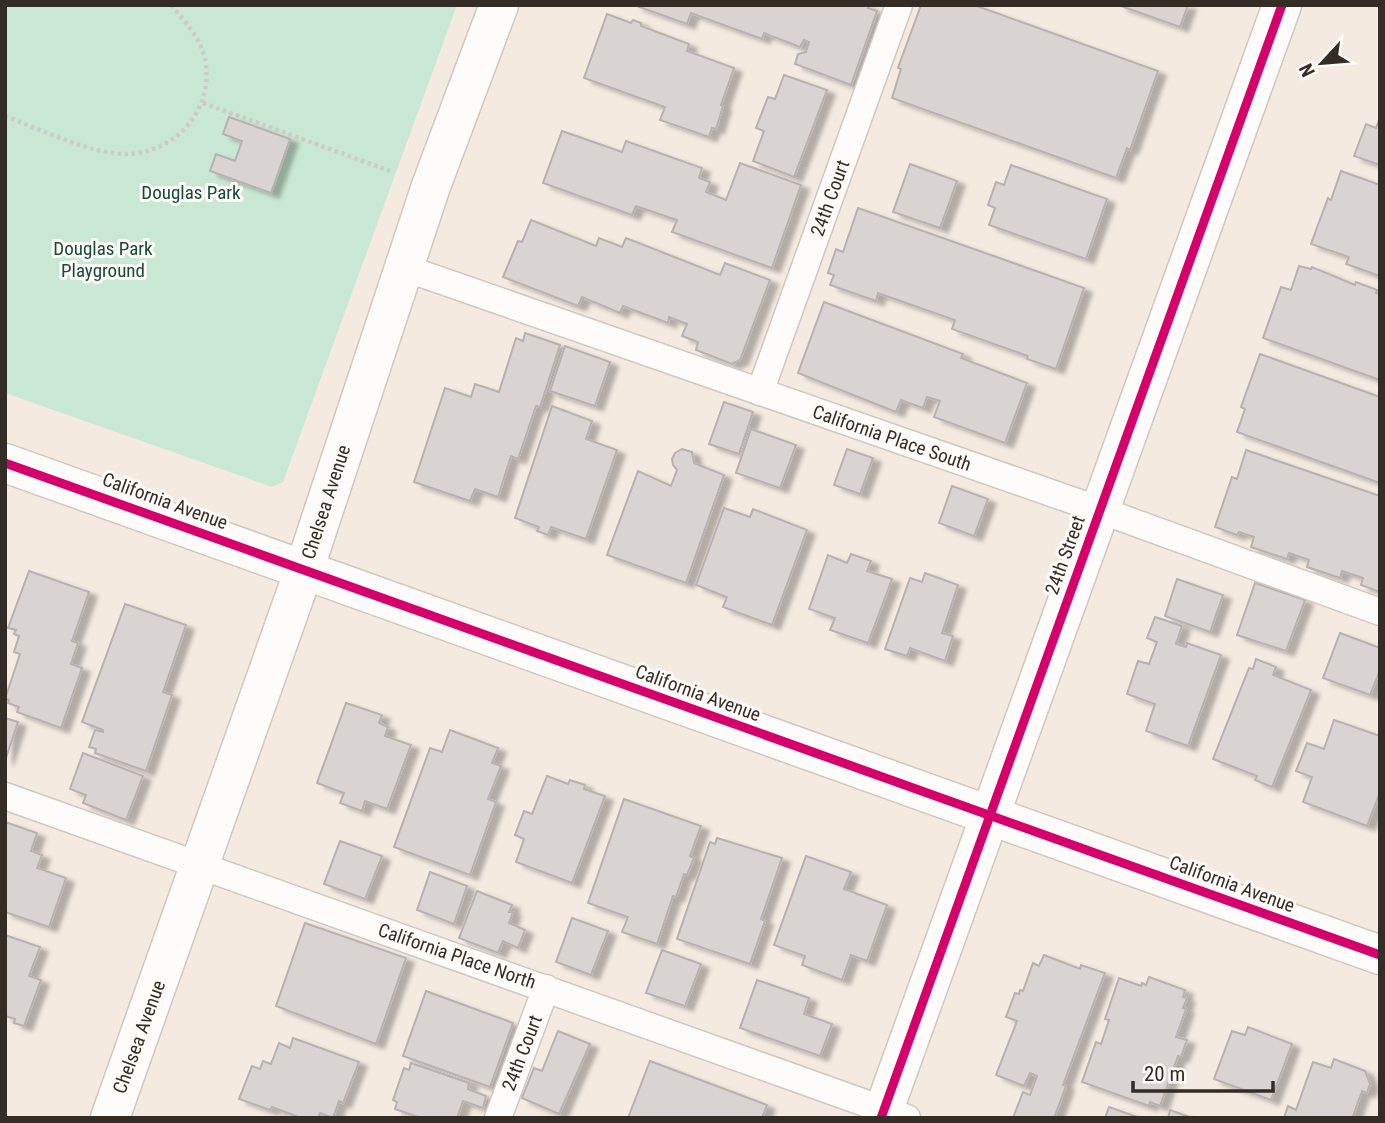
<svg xmlns="http://www.w3.org/2000/svg" width="1385" height="1123" font-family="'Roboto Condensed',sans-serif">
<defs>
<filter id="shadow"><feDropShadow dx="8" dy="4.5" stdDeviation="2" flood-color="#0004"/></filter>
</defs>
<rect width="100%" height="100%" fill="#f4eae0"/>
<polygon fill="#c9e8d3" points="5,5 457,5 283,482 272,487 5,393"/>
<g fill="#d9d3d1" stroke="#b8b1b1" stroke-width="2" filter="url(#shadow)">
<polygon points="634,5 869,5 868,8 877,11 851,85 795,64 798,54 806,52 809,42 804,40 800,47 764,33 762,39 691,13 687,24"/>
<polygon points="921,5 974,5 1158,71 1130,150 1127,148 1116,178 892,98 901,69 898,68"/>
<polygon points="1118,5 1188,5 1180,27"/>
<polygon points="607,14 631,23 633,20 641,23 641,26 689,44 687,51 734,68 721,105 723,106 716,129 712,128 709,137 660,120 665,107 584,78"/>
<polygon points="784,75 827,90 794,177 753,161 764,131 756,128 768,97 775,99"/>
<polygon points="229,117 290,139 271,193 210,171 216,154 235,161 242,141 223,134"/>
<polygon points="1380,117 1380,165 1354,156 1366,124 1376,128"/>
<polygon points="562,131 622,152 626,141 702,168 699,178 710,182 706,192 726,200 740,163 801,185 772,268 672,232 677,220 636,206 632,215 543,183"/>
<polygon points="910,164 957,181 940,228 893,212"/>
<polygon points="1011,165 1107,199 1086,259 989,225 995,208 988,205 996,182 1004,185"/>
<polygon points="1341,171 1380,185 1380,276 1346,264 1349,257 1311,244 1328,198 1331,200"/>
<polygon points="858,208 1084,288 1056,369 1027,359 1028,356 952,329 955,320 878,293 876,301 830,285 834,275 828,273 836,249 843,252"/>
<polygon points="531,220 596,246 599,238 622,247 626,238 720,275 725,263 770,280 740,360 732,364 696,350 698,342 682,336 687,324 669,317 668,323 623,306 620,313 582,297 578,306 503,277 518,241 522,242"/>
<polygon points="1299,266 1311,269 1312,267 1355,285 1356,282 1377,290 1376,293 1380,294 1380,380 1263,338 1281,287 1291,290"/>
<polygon points="824,302 963,354 961,358 1027,383 1005,443 934,417 940,401 927,397 923,408 901,400 896,412 798,373"/>
<polygon points="525,333 560,345 540,407 536,406 518,459 511,456 498,497 475,489 470,501 414,482 445,388 471,397 475,384 499,392 516,338 523,341"/>
<polygon points="565,346 610,362 595,406 550,391"/>
<polygon points="1260,354 1380,397 1380,483 1237,432 1245,409 1241,407"/>
<polygon points="724,402 753,412 739,454 709,444"/>
<polygon points="552,406 592,421 586,439 617,450 586,539 551,527 548,535 537,531 539,527 515,518"/>
<polygon points="751,429 796,445 780,488 736,473"/>
<polygon points="682,449 692,452 694,463 724,475 686,583 607,555 638,471 671,486 677,470 673,465 672,459 675,453"/>
<polygon points="847,449 873,458 860,494 834,485"/>
<polygon points="1246,450 1380,496 1380,592 1361,585 1363,578 1342,571 1340,578 1307,567 1309,560 1289,553 1287,559 1251,547 1254,537 1239,532 1237,535 1215,527 1232,477 1237,479"/>
<polygon points="952,486 988,499 974,536 939,523"/>
<polygon points="724,508 750,517 753,509 807,530 772,625 723,607 727,597 696,585"/>
<polygon points="851,554 871,561 867,571 892,579 868,643 830,630 835,618 809,609 828,555 847,563"/>
<polygon points="29,571 89,592 72,641 78,643 71,664 82,668 61,728 17,712 19,707 8,703 9,700 5,699 20,654 14,652 19,636 14,634 16,630 8,628"/>
<polygon points="925,573 958,585 942,633 953,636 945,661 910,648 907,656 885,649 910,578 922,582"/>
<polygon points="1177,579 1223,595 1210,632 1165,616"/>
<polygon points="1255,583 1305,600 1286,651 1237,635"/>
<polygon points="125,604 186,625 163,692 172,695 146,771 95,753 96,749 89,747 95,730 103,732 103,730 82,722"/>
<polygon points="1155,617 1182,626 1176,644 1186,647 1187,643 1221,655 1188,746 1146,731 1155,704 1127,694 1138,661 1149,664 1157,642 1147,638"/>
<polygon points="1340,633 1380,648 1380,670 1370,695 1323,678"/>
<polygon points="1256,659 1276,667 1273,675 1311,690 1272,787 1255,780 1257,776 1213,759 1249,668 1253,669"/>
<polygon points="346,703 382,715 379,723 388,727 385,736 411,745 387,809 365,801 362,811 340,803 344,793 317,783"/>
<polygon points="5,718 18,722 5,761"/>
<polygon points="1334,720 1380,736 1380,792 1367,826 1303,802 1312,777 1296,771 1307,743 1324,749"/>
<polygon points="450,730 498,748 492,763 501,766 488,799 496,802 470,875 394,847 430,748 442,752"/>
<polygon points="83,753 143,776 126,820 83,803 86,795 70,789"/>
<polygon points="547,776 568,784 570,780 585,785 584,789 605,796 572,883 516,862 524,839 515,835 524,811 532,814"/>
<polygon points="624,799 701,826 690,856 694,858 687,875 684,874 676,897 673,896 657,944 622,932 628,917 588,903"/>
<polygon points="5,822 37,833 31,851 42,855 37,868 66,878 49,927 5,912"/>
<polygon points="717,838 782,858 761,919 765,921 750,964 677,939 710,842 715,844"/>
<polygon points="340,841 382,856 365,899 324,884"/>
<polygon points="806,856 851,872 844,889 887,905 867,961 851,955 842,980 802,965 805,956 774,945"/>
<polygon points="430,872 467,886 454,924 417,910"/>
<polygon points="477,891 512,905 509,912 513,912 509,923 525,930 518,948 503,941 498,953 459,938"/>
<polygon points="572,918 608,931 591,975 556,962"/>
<polygon points="305,923 406,958 376,1044 276,1006"/>
<polygon points="5,935 40,947 29,976 41,980 24,1026 14,1023 15,1019 5,1016"/>
<polygon points="662,950 701,964 685,1006 646,993"/>
<polygon points="1044,955 1080,969 1081,965 1105,973 1063,1085 1066,1086 1054,1118 1013,1118 1023,1092 1030,1095 1037,1076 1030,1073 1024,1086 996,1075 1017,1021 1006,1017 1015,993 1019,994 1020,990 1023,991 1033,963 1039,966"/>
<polygon points="1149,977 1185,990 1183,997 1187,998 1183,1008 1186,1009 1176,1037 1187,1040 1181,1057 1178,1056 1160,1106 1150,1102 1149,1106 1082,1082 1096,1042 1101,1044 1109,1020 1105,1019 1119,978 1141,986 1142,983 1146,985"/>
<polygon points="757,980 809,998 804,1014 832,1024 820,1056 740,1028"/>
<polygon points="426,991 513,1023 490,1087 403,1056"/>
<polygon points="1248,1027 1292,1044 1271,1100 1214,1079 1232,1031 1245,1035"/>
<polygon points="558,1031 590,1044 559,1114 522,1098 534,1068 542,1071"/>
<polygon points="293,1038 359,1062 343,1103 339,1101 333,1118 320,1113 318,1118 301,1118 272,1107 270,1110 239,1099 252,1066 260,1069 263,1061 271,1064 279,1043 290,1048"/>
<polygon points="1334,1059 1365,1071 1370,1084 1367,1093 1362,1091 1353,1116 1356,1118 1284,1118 1288,1106 1296,1110 1313,1062 1331,1068"/>
<polygon points="650,1061 767,1105 762,1118 628,1118"/>
<polygon points="411,1063 469,1083 468,1089 486,1096 483,1108 463,1101 457,1118 421,1118 395,1109 397,1102 393,1100 404,1068 409,1070"/>
<polygon points="1109,1107 1140,1118 1105,1118"/>
<polygon points="1170,1110 1192,1118 1168,1118"/>
</g>
<g fill="none" stroke-linecap="round" stroke-linejoin="round">
<g stroke="#d0c8c0" stroke-width="29">
<g id="lane">
<polyline points="402,267 1100,510 1380,612"/>
<polyline points="760,392 899,5"/>
<polyline points="5,796 907,1118"/>
<polyline points="498,1118 546,988"/>
</g>
</g>
<g stroke="#d0c8c0" stroke-width="41">
<g id="street">
<polyline points="5,463 1380,955"/>
<polyline points="110,1118 304,570 431,186 499,5"/>
<polyline points="881,1118 1282,5"/>
</g>
</g>
<g stroke="#cfcac7" stroke-width="4.5" stroke-dasharray="3.5 3.5" stroke-linecap="butt">
<polyline points="203,103 390,171"/>
<path d="M5,116C40,129 92,155 128,154C177,152 215,108 205,59C201,39 184,20 171,5"/>
</g>
<use href="#lane" stroke="#fdfcfa" stroke-width="26"/>
<use href="#street" stroke="#fdfcfa" stroke-width="38"/>
<g stroke="#fefaf7" stroke-width="13">
<g id="cycleway">
<polyline points="5,463 1380,955"/>
<polyline points="881,1118 1282,5"/>
</g>
</g>
<use href="#cycleway" stroke="#d6006c" stroke-width="9"/>
</g>
<g text-anchor="middle" dominant-baseline="central" stroke-width="6" stroke-linejoin="round" paint-order="stroke">
<g font-size="19" fill="#174a37" stroke="#fefaf7">
<text x="191" y="192">Douglas Park</text>
<text x="103" y="248">Douglas Park<tspan x="103" dy="22">Playground</tspan></text>
</g>
<g font-size="19" fill="#342d26" stroke="#fefaf7">
<text transform="translate(830 198) rotate(-70)">24th Court</text>
<text transform="translate(892 438) rotate(19)">California Place South</text>
<text transform="translate(165 501) rotate(20)">California Avenue</text>
<text transform="translate(326 502) rotate(-72)">Chelsea Avenue</text>
<text transform="translate(1065 555) rotate(-70)">24th Street</text>
<text transform="translate(698 693) rotate(20)">California Avenue</text>
<text transform="translate(1232 884) rotate(20)">California Avenue</text>
<text transform="translate(457 956) rotate(19)">California Place North</text>
<text transform="translate(139 1037) rotate(-70)">Chelsea Avenue</text>
<text transform="translate(522 1053) rotate(-69)">24th Court</text>
</g>
</g>
<rect width="1385" height="1123" fill="none" stroke="#342d26" stroke-width="14"/>
<g transform="translate(1322 63) rotate(244)" stroke="#fefaf7" stroke-width="5" paint-order="stroke">
<path d="M0-5L12 26L0 18L-12 26Z" fill="#342d26"/>
<text y="-10" font-size="19" font-weight="bold" text-anchor="middle" fill="#342d26">N</text>
</g>
<path d="M1133 1081v10h140v-10" fill="none" stroke="#342d26" stroke-width="3.5"/>
<text x="1144" y="1081" font-size="21" fill="#342d26" stroke="#fefaf7" stroke-width="5" paint-order="stroke">20 m</text>
</svg>
